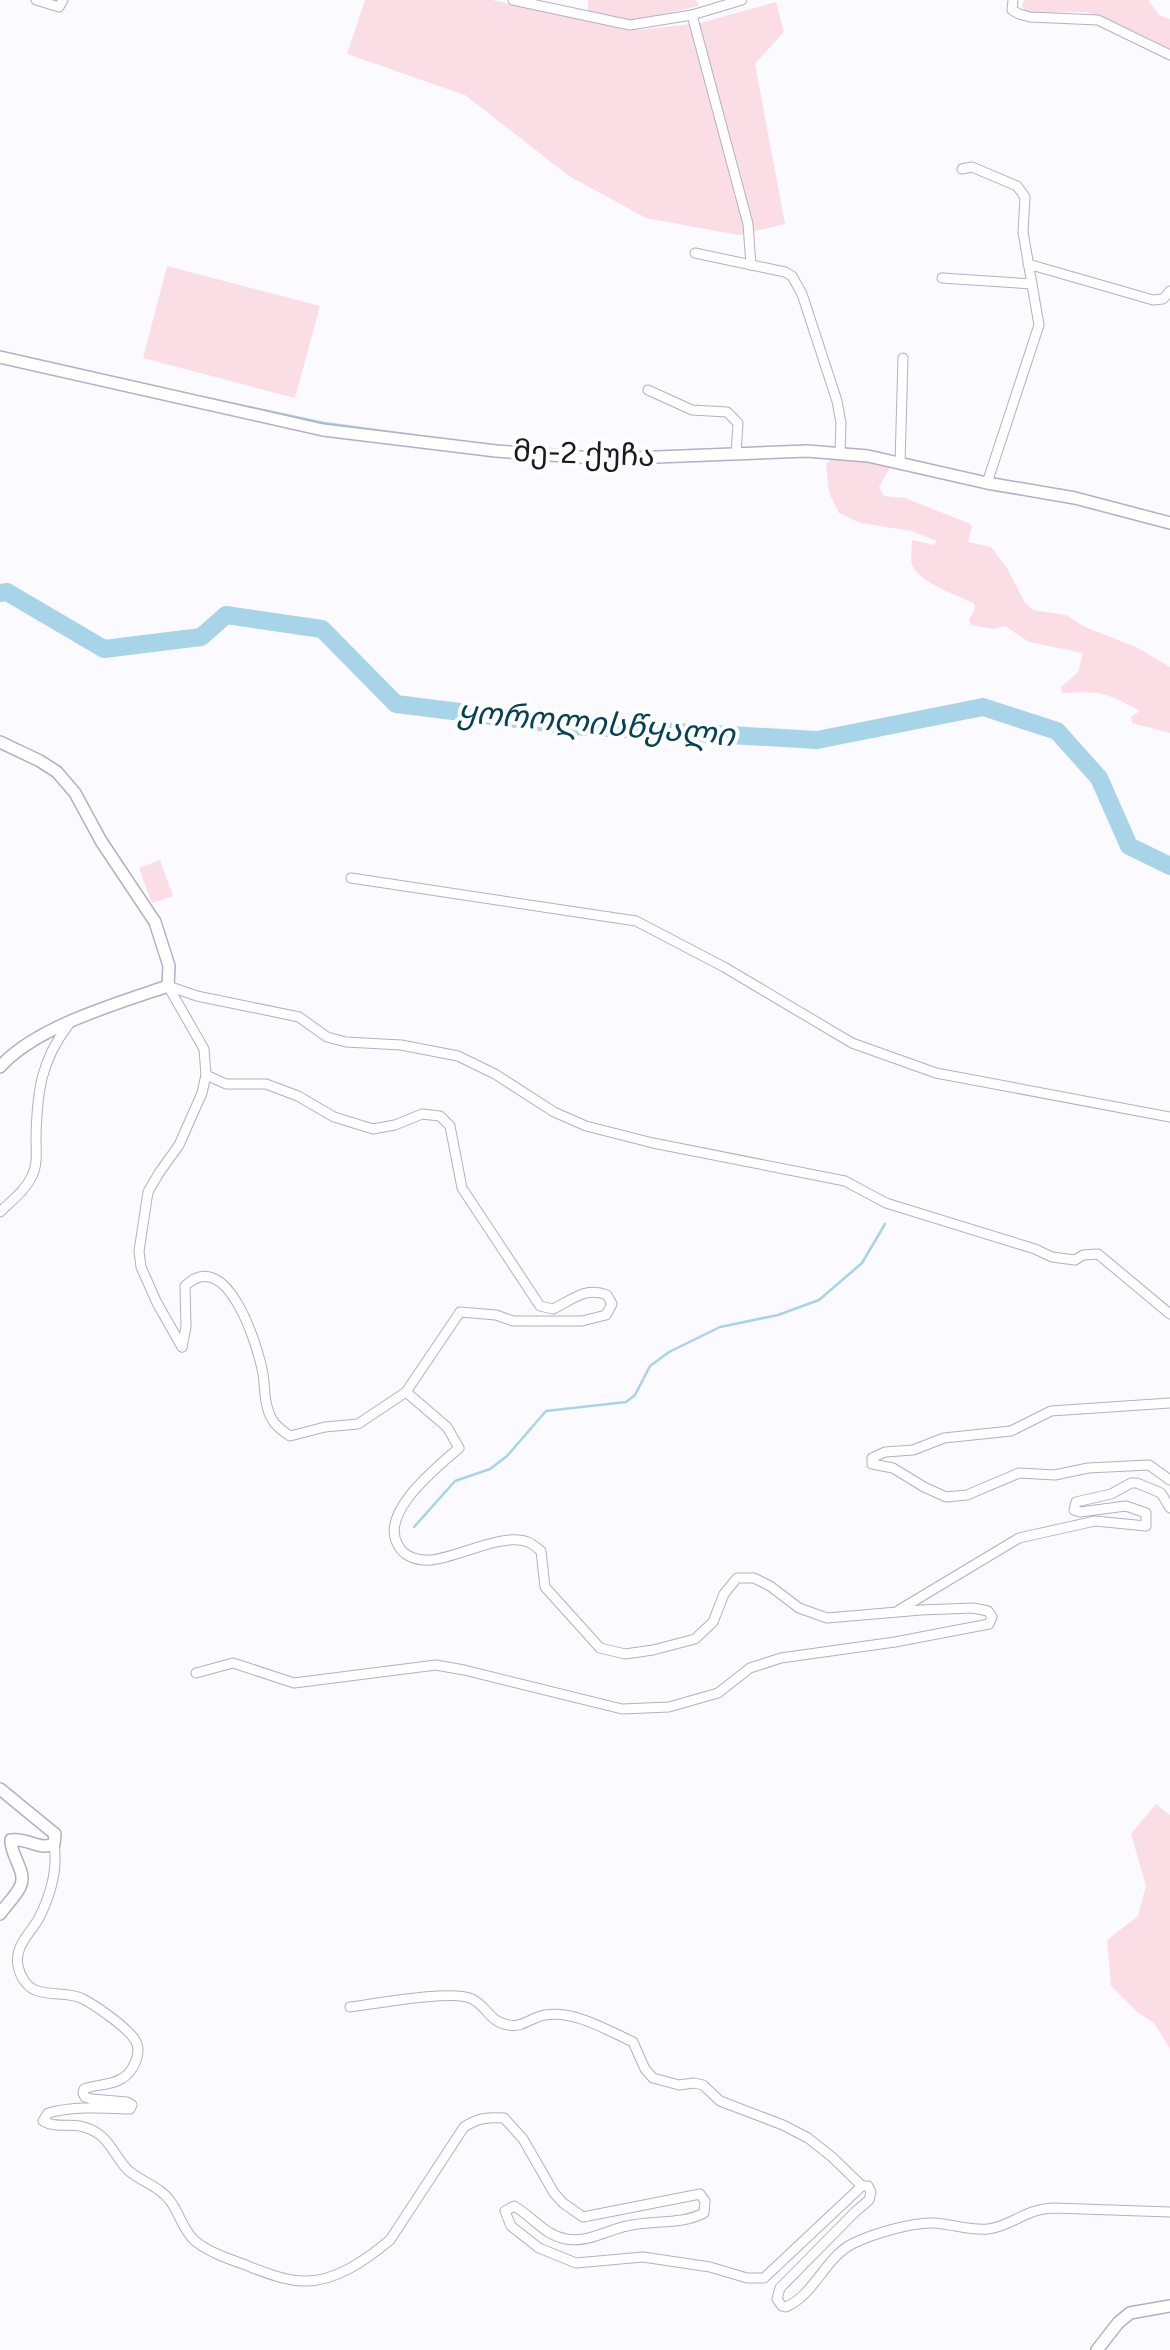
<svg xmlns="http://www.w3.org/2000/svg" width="1170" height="2350" font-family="Figtree,'Noto Sans Georgian',sans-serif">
<rect width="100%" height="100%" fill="#fbfaff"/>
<g fill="#fbdee5">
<polygon points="365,0 492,0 637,30 700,23 776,2 784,32 755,64 785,224 738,235 646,218 569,176 465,95 347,54"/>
<polygon points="588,0 696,0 698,6 633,21 608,15 588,13"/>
<polygon points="1024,0 1148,0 1159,15 1170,19 1170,52 1121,25 1087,12 1026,13 1022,7"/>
<polygon points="167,266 320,306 295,398 143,358"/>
<path d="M840,459L892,464L879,487L884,496L905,498L968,523L972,526L968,542L991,547L1007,568L1025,603L1033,610L1066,615L1085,627L1138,648L1170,667V733L1132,723L1131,717L1140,711C1106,692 1100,691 1062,693L1061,687L1078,672L1083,653L1029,642L1005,626L994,629L971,625L969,620C971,616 976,609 974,604C973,600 920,586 912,565C910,558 912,548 912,540L934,545L937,541L912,531L860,523L839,513L829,493L826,464L830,460Z"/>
<polygon points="160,860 173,896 152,903 139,868"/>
<polygon points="1156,1804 1170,1815 1170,2049 1154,2023 1137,2012 1111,1986 1107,1940 1138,1916 1146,1886 1131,1834"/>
</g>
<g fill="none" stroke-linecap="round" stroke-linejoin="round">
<g stroke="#a8d4e9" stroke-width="2.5">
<polyline points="197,396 324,423 434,438"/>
<polyline points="414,1527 455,1481 490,1469 507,1456 546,1411 626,1402 635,1395 650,1366 669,1352 720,1327 778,1315 819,1300 862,1263 885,1224"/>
</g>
<polyline stroke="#a8d4e9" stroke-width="18" points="0,593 7,592 104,649 201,637 226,615 322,629 396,704 572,726 817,740 983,707 1057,731 1099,778 1129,846 1170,866"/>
<g stroke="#b4afc6" stroke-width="11">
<g id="minor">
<polyline points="36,0 59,7 63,0"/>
<polyline points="513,0 630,25 692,15 742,0"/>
<polyline points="1013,0 1012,10 1019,14 1030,17 1098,20 1170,55"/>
<polyline points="692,15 748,224 751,265"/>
<polyline points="962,169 972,167 1017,186 1025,197 1023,232 1039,325 987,483"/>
<polyline points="695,253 785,272 792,276 802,294 837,401 841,423 840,454"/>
<polyline points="1028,264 1153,300 1163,299 1170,291"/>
<polyline points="942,278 1032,284"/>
<polyline points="648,390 692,410 727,412 738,423 736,454"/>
<polyline points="900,463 903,358"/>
<polyline points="351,878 636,921 724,967 852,1043 936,1073 1170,1117"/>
<polyline points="168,986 197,996 299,1017 327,1037 346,1042 401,1045 458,1056 495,1074 554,1112 586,1126 653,1143 845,1181 886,1203 1035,1249 1052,1257 1075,1260 1083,1255 1098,1254 1170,1314"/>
<polyline points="168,986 204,1049 206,1075 202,1093 179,1145 159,1173 148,1192 139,1251 141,1267 157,1303 182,1347"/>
<path d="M0,1212C11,1201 25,1191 32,1176C38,1164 36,1150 36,1137C37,1092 41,1060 69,1024"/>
<path d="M182,1347L186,1327L185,1286C227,1245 258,1346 263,1374C265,1385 264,1396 267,1406C270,1421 278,1428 290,1436L325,1427L358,1424L406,1392L460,1312L496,1315L513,1321H582L606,1315L612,1304L607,1295C586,1286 572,1300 553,1309L540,1306L462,1188L450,1126L440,1116L422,1114L395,1125L373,1129L334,1117L298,1096L266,1084H226L206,1075"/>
<polyline points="1170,1403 1051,1411 1011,1431 944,1438 913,1450 885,1452 872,1458 872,1464 893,1468 924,1487 946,1497 967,1495 1019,1473 1055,1475 1088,1468 1149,1465 1170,1480"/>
<polyline points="899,1610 1019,1538 1095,1521 1146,1526 1146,1513 1126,1506 1080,1512 1074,1510 1076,1502 1111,1494 1131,1483 1137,1483 1161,1493 1170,1508"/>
<path d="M196,1673L233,1663L294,1683L436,1665L464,1670L622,1709L669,1707L718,1693L750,1668L781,1658L895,1642L989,1624L992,1617L988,1611L973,1608L921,1610L827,1618L799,1608L770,1586L754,1578H737L724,1594L713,1622L695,1639L653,1650L625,1654L600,1648L545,1587L541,1551C537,1548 533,1544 528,1542C503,1532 457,1558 431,1560C418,1561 404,1557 398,1545C379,1513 436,1468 459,1448L447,1427L406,1392"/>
<path d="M54,1844C58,1869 50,1896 39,1918C30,1934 14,1946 18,1966C20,1976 26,1986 35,1990C50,1996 67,1992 81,1998C94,2004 128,2028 135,2040C143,2052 133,2073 121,2079C110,2086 96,2084 84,2089L83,2093L85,2097L91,2099L127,2102L132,2105L130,2109C102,2108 76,2106 48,2113L43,2121C60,2131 78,2118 100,2135C112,2144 117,2160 129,2171C142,2182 161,2187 171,2202C180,2215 183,2230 195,2241C209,2252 226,2258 243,2264C261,2271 282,2280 302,2281C334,2283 366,2260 390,2240L464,2127C478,2118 488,2117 504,2118L523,2139L554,2193L563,2203L583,2217L700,2194L705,2201L704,2213C681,2225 652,2220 627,2226C607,2230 588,2243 566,2239C544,2235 532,2216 514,2206L505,2211L511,2226L539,2248L576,2263L643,2257L710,2267L747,2278H764L862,2186H868L871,2192L869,2200L855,2212L780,2288L777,2299L782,2306L786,2307C815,2294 825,2258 852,2244C872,2234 912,2222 934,2223C952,2224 971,2231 988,2229C1013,2226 1024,2209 1053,2208L1170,2212"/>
<path d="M350,2007C374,2004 454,1989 472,1999C487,2006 490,2023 509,2025C522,2028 532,2017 545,2015C574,2010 607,2030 633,2042L645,2069L653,2078L679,2085L694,2083L703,2085L720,2101L783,2125L808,2138L832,2157L862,2186"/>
</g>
</g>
<g stroke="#b4afc6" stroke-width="14">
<g id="tertiary">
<polyline points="0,357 323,430 496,451 607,459 807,451 868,456 987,483 1075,498 1170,523"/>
<path d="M0,742L40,761L57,772L75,793L101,841L155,922L169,966L168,986C118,1003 35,1027 0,1067"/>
<path d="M0,1789L55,1834L54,1844C39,1851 27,1837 11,1840C10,1856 28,1872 20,1887C15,1897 6,1905 0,1914"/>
<polyline points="1097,2350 1118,2323 1130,2313 1170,2306"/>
</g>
</g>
<use href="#minor" stroke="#fff" stroke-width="9"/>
<use href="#tertiary" stroke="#fff" stroke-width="11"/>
</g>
<g text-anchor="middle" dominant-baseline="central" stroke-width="8" stroke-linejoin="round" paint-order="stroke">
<g font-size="30" fill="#1b1921" stroke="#fff">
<text transform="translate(584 453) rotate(2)">მე-2 ქუჩა</text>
</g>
<g font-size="32" font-style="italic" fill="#054258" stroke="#fff">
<text transform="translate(596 723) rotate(5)">ყოროლისწყალი</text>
</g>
</g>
</svg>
